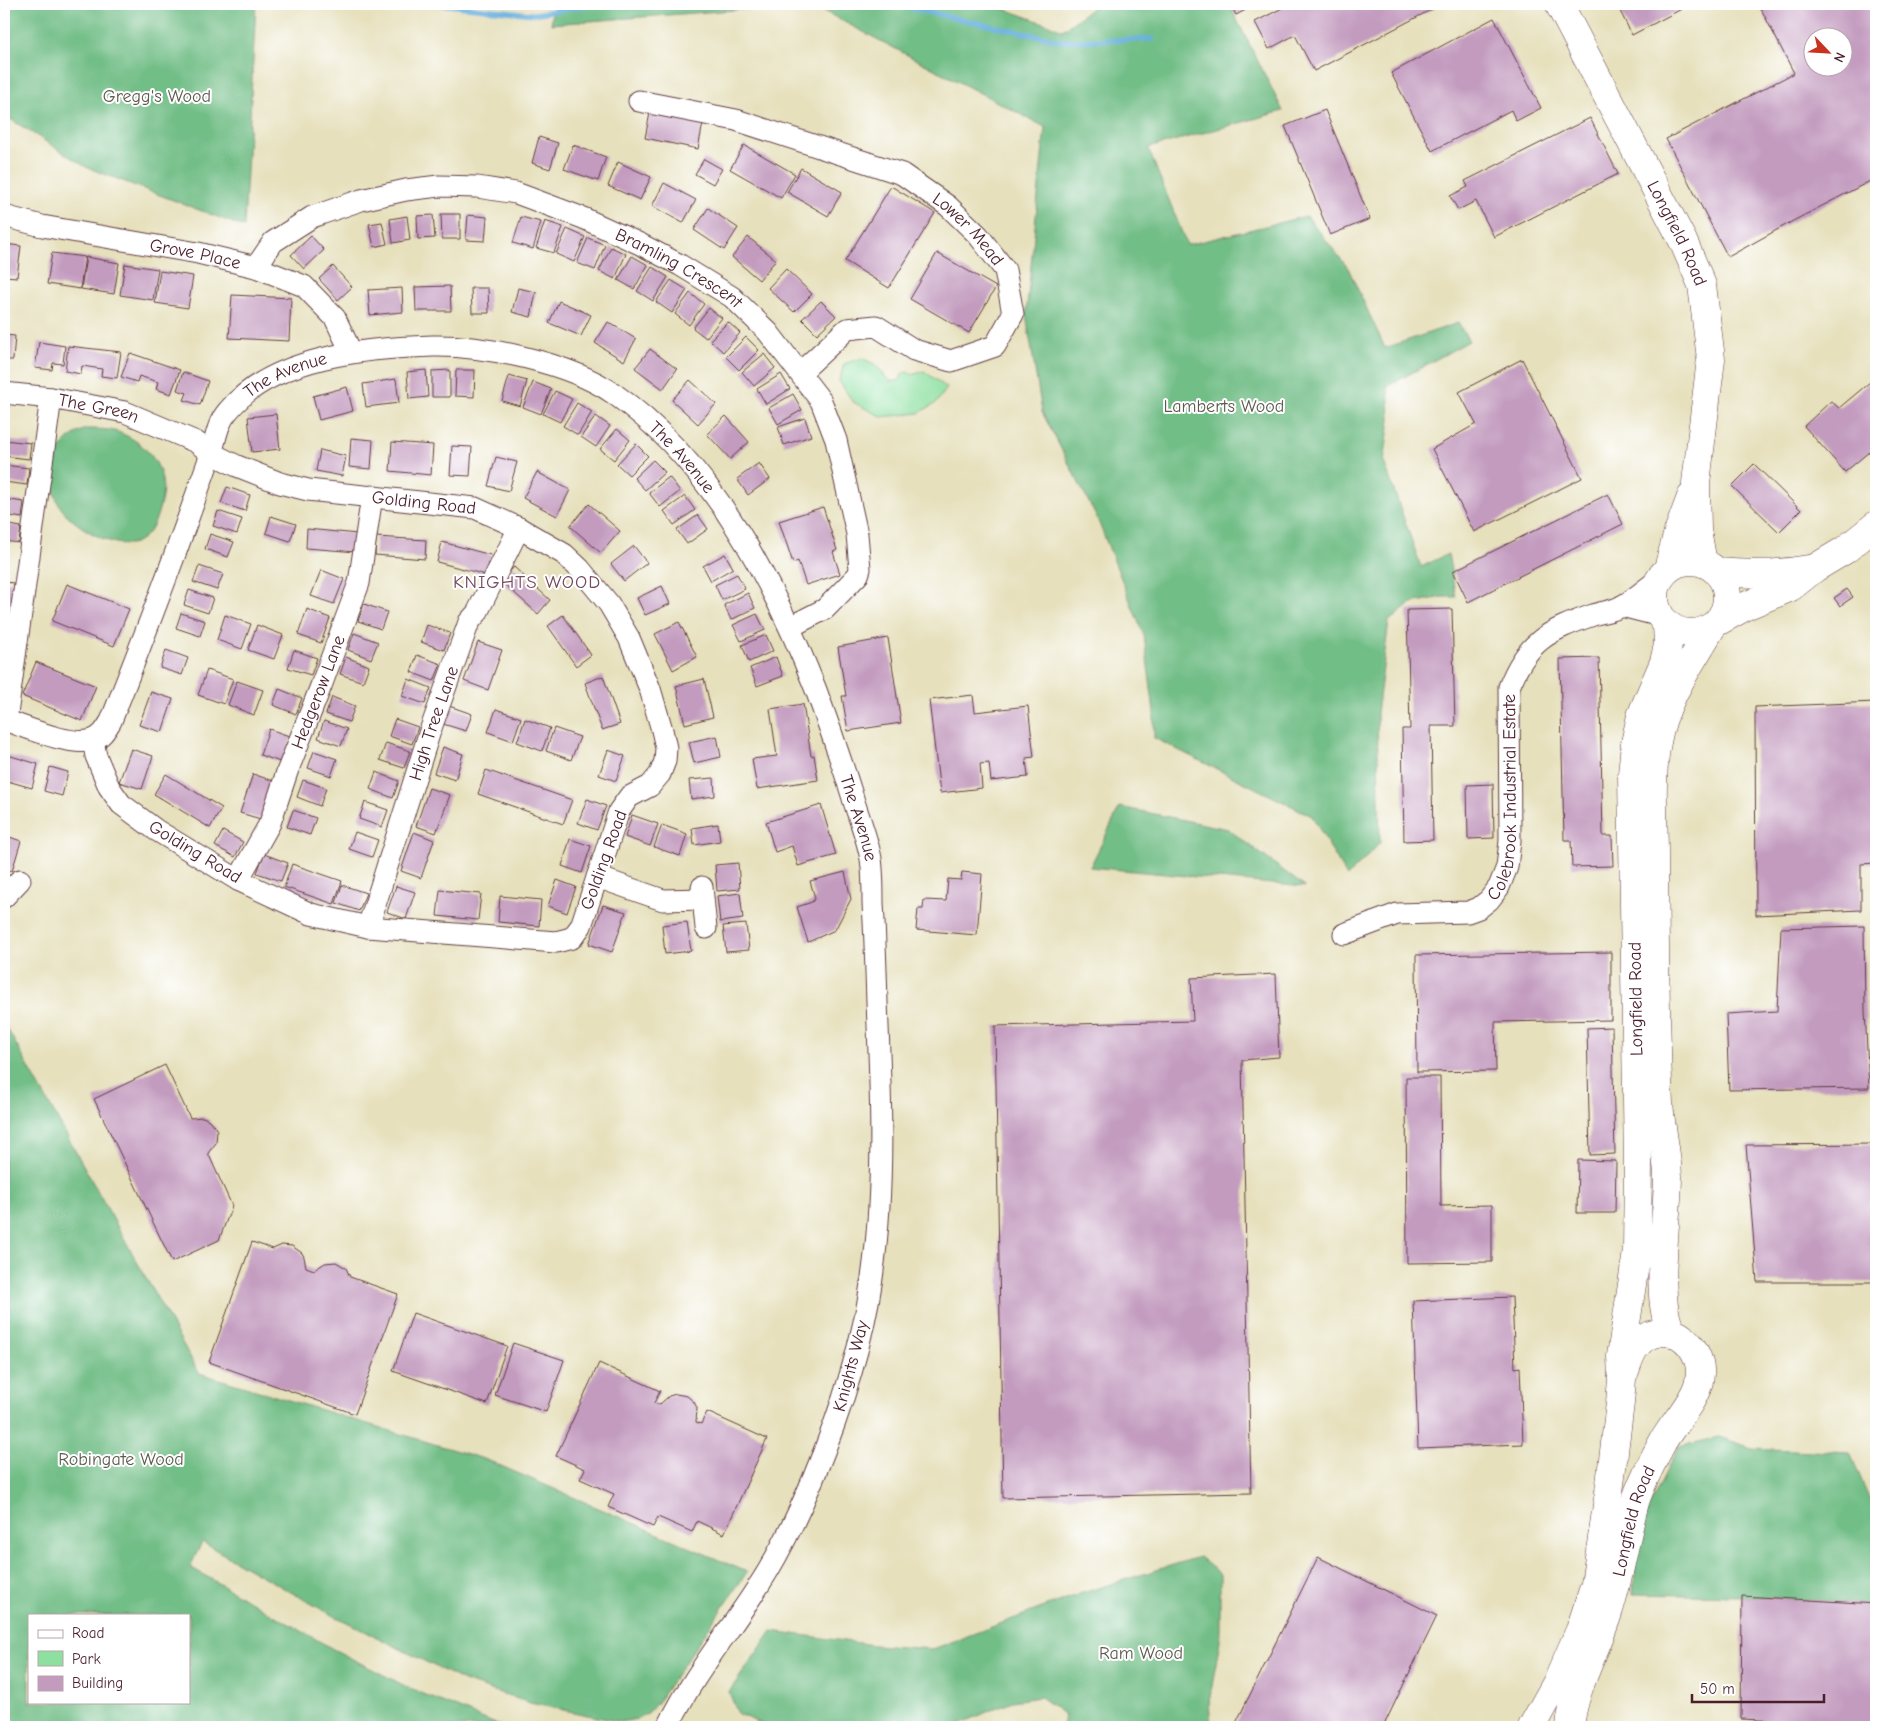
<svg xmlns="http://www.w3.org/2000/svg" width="1880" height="1731" font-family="'Comic Neue',sans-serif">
<rect width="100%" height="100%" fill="#fff"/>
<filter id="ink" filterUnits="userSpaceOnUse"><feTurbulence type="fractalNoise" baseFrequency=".02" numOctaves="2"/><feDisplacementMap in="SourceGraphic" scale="10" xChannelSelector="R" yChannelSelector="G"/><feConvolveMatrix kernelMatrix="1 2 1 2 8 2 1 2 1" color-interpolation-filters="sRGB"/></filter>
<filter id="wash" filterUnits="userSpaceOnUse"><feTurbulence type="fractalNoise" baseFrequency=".0096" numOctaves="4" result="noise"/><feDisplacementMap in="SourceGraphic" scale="20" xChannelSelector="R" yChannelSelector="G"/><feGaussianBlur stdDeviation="1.12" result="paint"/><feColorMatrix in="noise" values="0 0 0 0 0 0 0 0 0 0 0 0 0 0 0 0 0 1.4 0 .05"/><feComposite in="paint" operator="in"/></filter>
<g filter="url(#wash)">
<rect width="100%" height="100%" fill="#e6e0bc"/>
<polygon fill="#8ee0a1" stroke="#6c8066" points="862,358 876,365 889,381 899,381 903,373 908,372 912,375 924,371 947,388 936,403 919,413 882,417 853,402 839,381 844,364"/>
<g fill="#72be87" stroke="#5e6e59" fill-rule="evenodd">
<polygon points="4,4 256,4 244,227 86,167 4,115"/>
<polygon points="554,4 991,4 1063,30 1097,4 1229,4 1283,111 1148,148 1187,245 1307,216 1348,268 1385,348 1458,323 1469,341 1388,386 1390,419 1384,462 1421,567 1448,554 1456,597 1442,597 1412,603 1389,621 1377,713 1380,843 1347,877 1312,816 1154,738 1154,711 1144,636 1097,518 1042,412 1026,315 1045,127 810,4 551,24"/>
<path d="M87,429C97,429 108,429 118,432C148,443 169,470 161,502C158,513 155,525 148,533C143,539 136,544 128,544C107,546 67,522 58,503C52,489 51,473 56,459C62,443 72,433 87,429Z"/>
<polygon points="1120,807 1228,829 1305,887 1090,867"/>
<path d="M4,1023L199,1373L487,1460L747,1572L659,1700L649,1712L637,1719L621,1722L530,1703L464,1681L321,1609L202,1542L190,1567L333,1649L413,1690L503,1727H4ZM29,1615H189V1702H29Z"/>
<polygon points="1719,1437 1752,1448 1850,1453 1876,1514 1876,1604 1742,1596 1633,1594 1637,1547 1649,1507 1678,1447"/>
<polygon points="1199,1557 1220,1574 1220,1640 1209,1703 1211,1727 1063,1727 1065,1715 1040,1697 1012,1701 953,1727 769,1727 738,1714 729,1692 772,1631 873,1645 933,1649 1082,1593"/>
</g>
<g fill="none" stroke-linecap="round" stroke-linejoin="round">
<g stroke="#68b0df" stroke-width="5">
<polyline points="435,4 533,14 599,4"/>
<polyline points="890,4 1062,41 1153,39"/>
</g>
</g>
<g id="blocks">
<g fill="#c39bbf" fill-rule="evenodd">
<polygon points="1230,4 1257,4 1236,15"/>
<polygon points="1290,4 1442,4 1314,71 1295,35 1269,49 1255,22"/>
<polygon points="1629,4 1691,4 1632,35 1619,9"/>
<path d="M1766,4H1876V178L1793,221L1728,257L1666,139L1794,73L1760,7ZM1812,38H1842V68H1812Z"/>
<polygon points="1494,18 1541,108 1516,121 1511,110 1432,151 1391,73"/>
<polygon points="1325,110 1370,219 1330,235 1285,126"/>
<polygon points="650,113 703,123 698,149 645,138"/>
<polygon points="1590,118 1618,174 1494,237 1476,201 1458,210 1450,196 1468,187 1465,181"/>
<polygon points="539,137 558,143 550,169 532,163"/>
<polygon points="573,145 606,157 598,181 564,169"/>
<polygon points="744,145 795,174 781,198 730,169"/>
<polygon points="704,159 722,169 713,184 695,174"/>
<polygon points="618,162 651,177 640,200 608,186"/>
<polygon points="801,168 842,192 828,216 787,192"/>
<polygon points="664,183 696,200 683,223 652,206"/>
<polygon points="891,186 935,213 889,288 845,261"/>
<polygon points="708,208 738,228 724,250 694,230"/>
<polygon points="441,214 460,214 460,239 442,239"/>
<polygon points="433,215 435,238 418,239 417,216"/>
<polygon points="468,215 487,217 485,241 466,240"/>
<polygon points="407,216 410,240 393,243 390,219"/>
<polygon points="521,217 541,222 533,249 513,243"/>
<polygon points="545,221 563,227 554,253 536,248"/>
<polygon points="382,222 387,244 374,247 369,224"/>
<polygon points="567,229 585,237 574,262 556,254"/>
<polygon points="311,236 324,250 304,269 291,255"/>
<polygon points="748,237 776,260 759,280 732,257"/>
<polygon points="588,238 605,245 595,270 577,263"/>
<polygon points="4,244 21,246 17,277 4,276"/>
<polygon points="611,247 626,254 615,279 599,271"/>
<polygon points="52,253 85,257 80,289 47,284"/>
<polygon points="937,253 996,287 969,333 910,299"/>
<polygon points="632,256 648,265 634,289 618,280"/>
<polygon points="86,257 119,263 114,294 81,289"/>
<polygon points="125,264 158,269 153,300 120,295"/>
<polygon points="333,266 352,287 338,300 319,279"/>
<polygon points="652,267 668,277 653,301 637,291"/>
<polygon points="786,269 812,294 794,312 768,288"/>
<polygon points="160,271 193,276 188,308 155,303"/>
<polygon points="671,280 687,290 672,313 656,302"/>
<polygon points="450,286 451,311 416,311 415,287"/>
<polygon points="402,288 403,312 370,315 368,290"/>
<polygon points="471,288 488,288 489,313 472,313"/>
<polygon points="518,288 536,292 531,317 512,312"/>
<polygon points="690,293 704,304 689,325 675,314"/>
<polygon points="232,295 291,298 289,341 229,338"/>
<polygon points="559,301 591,315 581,336 549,323"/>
<polygon points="821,301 836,316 817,334 802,319"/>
<polygon points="709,308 722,318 706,338 693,328"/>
<polygon points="608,322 636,339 624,361 595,343"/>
<polygon points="728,322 740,333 723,352 710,340"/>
<polygon points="4,335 15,336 13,360 4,360"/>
<polygon points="746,337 759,350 739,370 726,357"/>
<polygon points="39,342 65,346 63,364 53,363 52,370 35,368"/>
<polygon points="68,346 121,352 117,378 101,376 102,369 82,366 81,374 65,371"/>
<polygon points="650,349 677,369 663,389 635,368"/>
<polygon points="130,353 180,370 171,394 156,389 158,382 139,376 137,382 121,377"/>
<polygon points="764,354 775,368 754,386 742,372"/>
<polygon points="1522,359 1582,478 1474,532 1432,449 1476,424 1459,392"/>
<polygon points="426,370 428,397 409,399 407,372"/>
<polygon points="450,370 450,397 432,397 432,371"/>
<polygon points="456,370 475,370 474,397 455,396"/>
<polygon points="183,372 208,381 200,405 184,400 187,393 177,390"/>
<polygon points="781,374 790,389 766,404 757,389"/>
<polygon points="509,376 527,381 520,406 502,401"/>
<polygon points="1876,377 1876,446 1845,472 1804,426 1831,401 1839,408"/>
<polygon points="396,379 399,403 366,407 363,384"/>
<polygon points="690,380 716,404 698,424 672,400"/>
<polygon points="533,382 551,389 541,414 523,407"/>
<polygon points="347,387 353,411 319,420 313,396"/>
<polygon points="555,391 572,399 560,422 543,414"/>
<polygon points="793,394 802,410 778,424 769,408"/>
<polygon points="577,403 592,412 578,435 563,426"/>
<polygon points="276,414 280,449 252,452 248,417"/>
<polygon points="596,416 610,426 596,447 581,437"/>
<polygon points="726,416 749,442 730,459 707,434"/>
<polygon points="805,418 811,436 784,445 778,427"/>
<polygon points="617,429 630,440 614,460 600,449"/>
<polygon points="351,438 373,440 371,469 349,467"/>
<polygon points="4,440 31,443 29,459 4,456"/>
<polygon points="392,442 433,445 431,475 390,471"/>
<polygon points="636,444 648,456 629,475 617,464"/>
<polygon points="452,446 472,447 470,476 450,475"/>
<polygon points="320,450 346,456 342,476 316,471"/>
<polygon points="496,457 517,462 509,491 488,486"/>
<polygon points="653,460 665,472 645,490 634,478"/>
<polygon points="759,463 770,479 748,495 737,479"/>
<polygon points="1754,464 1801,510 1779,532 1732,486"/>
<polygon points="4,465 29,468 27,485 4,482"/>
<polygon points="537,472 570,490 557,516 523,498"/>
<polygon points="669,477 680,491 660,507 649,493"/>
<polygon points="227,487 250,495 245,511 221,503"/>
<polygon points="1608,494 1623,524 1468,602 1453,571"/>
<polygon points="685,496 695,510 674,525 664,511"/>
<polygon points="4,499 24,502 22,518 4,515"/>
<polygon points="589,504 620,531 601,553 570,526"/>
<polygon points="823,507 837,550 833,552 840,574 806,585 798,561 793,563 779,521"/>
<polygon points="218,511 242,519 237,534 213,526"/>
<polygon points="698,515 708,529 687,544 677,530"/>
<polygon points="271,516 296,524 290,541 266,533"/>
<polygon points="4,524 21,527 19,543 4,541"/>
<polygon points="307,529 358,534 357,552 306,548"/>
<polygon points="210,534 234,542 228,557 205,549"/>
<polygon points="376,537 426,540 425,559 375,555"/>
<polygon points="442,542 491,555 486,575 437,562"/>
<polygon points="634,546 647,563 624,581 611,564"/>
<polygon points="725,554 733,568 711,581 703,566"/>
<polygon points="199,566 223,574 217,590 193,582"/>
<polygon points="514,567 550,600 538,614 501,581"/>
<polygon points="321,570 344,579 334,604 311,596"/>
<polygon points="737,574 745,589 722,600 715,585"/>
<polygon points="4,582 14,583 10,620 4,619"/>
<polygon points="67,584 129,609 114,646 52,621"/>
<polygon points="662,586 670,604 645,615 637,598"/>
<polygon points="1847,589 1853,597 1840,606 1834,598"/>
<polygon points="189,590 213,598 208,613 184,605"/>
<polygon points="748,593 755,608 731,620 724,605"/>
<polygon points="364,604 387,612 381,629 358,621"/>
<polygon points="307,609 330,618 321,643 298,635"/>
<polygon points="1452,609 1455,726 1431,726 1433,840 1404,841 1402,729 1410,729 1407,610"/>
<polygon points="181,613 205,621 200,636 176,628"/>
<polygon points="757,614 765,630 741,641 733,625"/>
<polygon points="225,615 251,624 242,649 217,640"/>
<polygon points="563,615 591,655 576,666 548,626"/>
<polygon points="679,622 697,657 673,670 655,634"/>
<polygon points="257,625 283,635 274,659 248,650"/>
<polygon points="427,625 450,633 444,650 421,642"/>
<polygon points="354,633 378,642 371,659 348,650"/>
<polygon points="766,635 773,651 749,662 742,645"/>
<polygon points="888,638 901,723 848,731 842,696 846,696 838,647"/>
<polygon points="478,642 502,650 488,690 464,681"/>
<polygon points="166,650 188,658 182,675 160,668"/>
<polygon points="294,650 317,658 311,675 288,668"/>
<polygon points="417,655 441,664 434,681 411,672"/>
<polygon points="346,657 369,666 363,682 340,674"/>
<polygon points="776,657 783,676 757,686 750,668"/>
<polygon points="1599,658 1603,836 1612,836 1613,866 1572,867 1571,840 1564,840 1560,659"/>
<polygon points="36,662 96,686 82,721 22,696"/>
<polygon points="207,670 233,679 224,704 198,695"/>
<polygon points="603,676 620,724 602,730 585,683"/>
<polygon points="408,679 431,688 425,704 402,696"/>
<polygon points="704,679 713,717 685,724 676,686"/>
<polygon points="237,681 263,690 254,715 228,705"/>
<polygon points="279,689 302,698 296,714 273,705"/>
<polygon points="151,692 173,699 162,732 139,725"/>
<polygon points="973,695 975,712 1028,706 1034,757 1026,758 1028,777 991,781 989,763 980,764 982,788 940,793 929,700"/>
<polygon points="332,697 355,706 349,722 326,714"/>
<polygon points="1876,702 1876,863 1861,864 1861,910 1756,915 1755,707"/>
<polygon points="803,704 811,756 814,755 818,780 757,789 752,759 777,756 770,709"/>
<polygon points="449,706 472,714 466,731 443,724"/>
<polygon points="496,709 521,718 513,741 488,732"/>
<polygon points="395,719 418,727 412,744 389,736"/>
<polygon points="525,719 550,728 542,751 517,742"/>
<polygon points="324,721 347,729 341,746 318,738"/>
<polygon points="554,728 580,737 571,760 546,751"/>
<polygon points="269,729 292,737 283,763 260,755"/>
<polygon points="717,736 721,757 694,763 689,742"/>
<polygon points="386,743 410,751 404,768 380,760"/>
<polygon points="443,747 463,754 455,780 434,773"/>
<polygon points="131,749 153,756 142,789 119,782"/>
<polygon points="608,750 625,756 616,781 599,775"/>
<polygon points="314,751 337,759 331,776 308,768"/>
<polygon points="4,754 38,764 32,788 4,780"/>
<polygon points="50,767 68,772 62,796 44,791"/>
<polygon points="486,770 572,800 563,824 478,794"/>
<polygon points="376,772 399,781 393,798 370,789"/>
<polygon points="166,774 222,808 210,828 154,794"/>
<polygon points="253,774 276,782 264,820 240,813"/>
<polygon points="714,778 715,796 691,799 689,780"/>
<polygon points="303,780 326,788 320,806 297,797"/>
<polygon points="1493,784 1494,838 1468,839 1467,785"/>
<polygon points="429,788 450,795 436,833 416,826"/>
<polygon points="587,799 606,806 597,830 578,823"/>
<polygon points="365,802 388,810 382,827 359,819"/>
<polygon points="821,805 836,855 798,866 792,846 775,852 766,822"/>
<polygon points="293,810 316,818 310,835 287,827"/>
<polygon points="632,815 658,824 650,846 625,837"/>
<polygon points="718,824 720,841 694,845 692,828"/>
<polygon points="662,825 687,834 680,856 654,847"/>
<polygon points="223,831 243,842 235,857 215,846"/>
<polygon points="355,832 378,840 372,857 349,849"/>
<polygon points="414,832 434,840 421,878 401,871"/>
<polygon points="4,835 21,841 12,871 4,868"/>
<polygon points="570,839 591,846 582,873 562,866"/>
<polygon points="264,854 288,863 281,881 257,873"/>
<polygon points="738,863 740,889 717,891 715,865"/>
<polygon points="292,864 342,881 334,904 284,887"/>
<polygon points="845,872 851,899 835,930 808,942 797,907 812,902 815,898 810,881"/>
<polygon points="962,872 982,874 977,935 916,930 918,909 923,909 924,900 946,901 948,879 961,880"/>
<polygon points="557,880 576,887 567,913 548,906"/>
<polygon points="342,885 366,893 359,911 336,903"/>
<polygon points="396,886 415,892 406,919 387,912"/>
<polygon points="440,890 481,894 478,920 437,916"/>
<polygon points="740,893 743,919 720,922 717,896"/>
<polygon points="500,896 541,900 539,926 498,922"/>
<polygon points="603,905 626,912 612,952 589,944"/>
<polygon points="687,922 691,951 665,954 662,925"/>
<polygon points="746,924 749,950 726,952 723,926"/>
<polygon points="1864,926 1865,1010 1869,1088 1729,1090 1726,1014 1777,1011 1781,928"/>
<polygon points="1611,952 1611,1020 1495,1022 1496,1071 1417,1072 1416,955"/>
<polygon points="1276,974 1279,1057 1242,1060 1251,1493 1003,1498 995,1026 1193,1021 1191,978"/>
<polygon points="1612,1027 1615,1154 1590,1155 1587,1028"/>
<polygon points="165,1065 190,1118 203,1117 209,1120 217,1130 216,1143 208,1153 232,1206 219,1240 172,1262 94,1099"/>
<polygon points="1406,1077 1440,1077 1441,1206 1492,1205 1492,1262 1407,1263"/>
<polygon points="1876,1144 1876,1282 1757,1282 1746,1145"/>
<polygon points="1578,1160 1616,1161 1615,1213 1577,1213"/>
<polygon points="252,1242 273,1249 282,1245 292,1246 302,1253 304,1257 306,1267 314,1270 325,1263 336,1262 346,1268 350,1277 398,1294 355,1414 209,1362"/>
<polygon points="1512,1297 1515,1368 1520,1367 1523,1444 1418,1448 1413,1301"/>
<polygon points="413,1313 507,1346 487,1404 393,1371"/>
<polygon points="513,1343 564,1360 546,1412 495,1395"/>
<polygon points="599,1363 660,1391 654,1403 659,1405 669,1396 676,1394 687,1396 694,1402 697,1408 696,1422 701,1424 707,1412 767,1439 724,1534 697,1521 692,1532 658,1517 653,1527 608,1507 614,1494 580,1479 585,1469 556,1456"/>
<polygon points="1318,1557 1437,1616 1383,1727 1245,1727 1236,1723"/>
<polygon points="1742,1596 1876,1604 1876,1726 1741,1719"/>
</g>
</g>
</g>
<g filter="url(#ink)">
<use href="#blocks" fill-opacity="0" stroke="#613c41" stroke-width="1"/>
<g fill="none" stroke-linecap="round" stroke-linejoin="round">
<g stroke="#613c41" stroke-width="23">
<g id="street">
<path id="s1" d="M639,101L736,120L902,174L948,206L978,235L1005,270L1013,314L995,346L951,361L914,350L876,326L847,329L801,372"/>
<path id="s2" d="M4,216L42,226L198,253L256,267L304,286L335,318L351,352"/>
<path id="s3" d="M256,267L273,242L312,217L361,200L406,190L439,186L477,187L516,193L583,218L640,244L680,265L732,297L768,332L821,401L836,440L857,534L860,569L858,575L825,609L790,627"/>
<path id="s4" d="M4,393L51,398L125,412L196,442L211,453L237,466L280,483L308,490L475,508L519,528L564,554L580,569L609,604L629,638L650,689L662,730L666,748L665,761L660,774L650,786L629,797L619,811L581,926L572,938L556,942L368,927L311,914L238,880L156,830L121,804L109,787L96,756L93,740"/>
<polyline points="1622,606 1661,616"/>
<path id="s5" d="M4,720C26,727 71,747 92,740C102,737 106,729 111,721C141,645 170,570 197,493C202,479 207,465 212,451C216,437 218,422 228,411C273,356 367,348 433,346C486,345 569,363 613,393C712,462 773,581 816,690C829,725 841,760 852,795C858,816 867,837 871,859C873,873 873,888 873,903C875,936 876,969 877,1002C881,1094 885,1187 872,1278C862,1348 840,1414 813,1479C800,1510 786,1540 769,1569C737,1623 695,1670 668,1727"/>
<polyline points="6,721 51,398"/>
<polyline points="597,877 663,900 703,899"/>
<path id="s6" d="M238,880L270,823L287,772L321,686L359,583L372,496"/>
<polyline points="702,887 706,928"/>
<polyline points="4,897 20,880"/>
<path id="s7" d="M368,927L430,731L469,622L477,613L519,528"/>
<path id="s8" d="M1344,934L1397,914L1468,912L1479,908L1489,900L1499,887L1507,867L1510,841L1509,687C1527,641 1548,631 1593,615C1602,612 1614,611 1622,606C1635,599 1647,587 1660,579"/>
</g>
</g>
<g stroke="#613c41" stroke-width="29">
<g id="secondary">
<path id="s9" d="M1559,4L1683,241L1702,285L1711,359L1696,483L1697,530L1703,563"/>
<circle cx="1691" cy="597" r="36"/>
<polyline points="1668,569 1678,532 1691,497"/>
<path d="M1717,572C1750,575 1777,575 1809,569"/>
<polyline points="1719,621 1748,605 1791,587 1815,568 1845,550 1876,525"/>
<path d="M1672,1333C1653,1299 1668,1217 1668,1176C1667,1152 1661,1128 1659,1104C1655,1022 1655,938 1654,855C1654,818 1650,778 1657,742C1664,700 1691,663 1712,627"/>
<polyline points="1532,1727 1558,1680 1580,1630 1595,1584 1609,1492 1620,1403 1622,1379 1621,1356 1637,1252 1638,1164 1632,774 1635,743 1641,716 1664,662 1668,645 1667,624"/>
<path id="s10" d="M1570,1727C1574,1686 1596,1652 1608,1613C1620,1576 1625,1539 1635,1502C1641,1484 1651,1464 1660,1447C1670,1426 1691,1407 1698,1385C1704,1367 1696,1346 1680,1336C1667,1328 1647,1333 1638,1344C1631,1351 1628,1362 1625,1371"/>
</g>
</g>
<use href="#street" stroke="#fff" stroke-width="21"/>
<use href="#secondary" stroke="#fff" stroke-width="28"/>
</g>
</g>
<g text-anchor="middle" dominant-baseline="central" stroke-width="4" stroke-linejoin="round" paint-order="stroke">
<g font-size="18" fill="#5e594e" stroke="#fff">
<text x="157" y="96">Gregg's Wood</text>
<text x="1224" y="406">Lamberts Wood</text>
<text x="121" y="1459">Robingate Wood</text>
<text x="1141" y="1653">Ram Wood</text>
</g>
<g font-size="18" fill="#4a1f2b" stroke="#fff">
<text stroke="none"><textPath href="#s1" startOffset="360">Lower Mead</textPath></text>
<text stroke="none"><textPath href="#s9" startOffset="258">Longfield Road</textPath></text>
<text stroke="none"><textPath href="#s2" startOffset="195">Grove Place</textPath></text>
<text stroke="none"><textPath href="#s3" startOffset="465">Bramling Crescent</textPath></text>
<text stroke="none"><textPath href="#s5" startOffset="520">The Avenue</textPath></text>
<text stroke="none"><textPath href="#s4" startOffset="96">The Green</textPath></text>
<text stroke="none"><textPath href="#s5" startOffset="955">The Avenue</textPath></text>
<text stroke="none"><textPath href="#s4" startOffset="439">Golding Road</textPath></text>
<text stroke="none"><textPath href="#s6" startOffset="205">Hedgerow Lane</textPath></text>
<text stroke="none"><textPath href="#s7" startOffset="214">High Tree Lane</textPath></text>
<text stroke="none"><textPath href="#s8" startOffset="259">Colebrook Industrial Estate</textPath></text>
<text stroke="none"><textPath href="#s5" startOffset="1360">The Avenue</textPath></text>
<text transform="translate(195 852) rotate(31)">Golding Road</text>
<text transform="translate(604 860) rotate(-70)">Golding Road</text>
<text transform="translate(1636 999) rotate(-91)">Longfield Road</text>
<text transform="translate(851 1366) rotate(-75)">Knights Way</text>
<text stroke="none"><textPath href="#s10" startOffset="216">Longfield Road</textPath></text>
</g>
<g font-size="19" letter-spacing="1" fill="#744a5f" stroke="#fff">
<text x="527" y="582">KNIGHTS WOOD</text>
</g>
</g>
<rect width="1880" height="1731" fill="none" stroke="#fff" stroke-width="20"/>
<rect x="28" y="1614" width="162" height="90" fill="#ffffff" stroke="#b7a5aa"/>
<rect x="38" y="1630" width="25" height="8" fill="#ffffff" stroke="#b7a5aa"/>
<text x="72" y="1638" font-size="15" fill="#4a1f2b">Road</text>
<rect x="38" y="1651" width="25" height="15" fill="#8ee0a1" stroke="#b7a5aa"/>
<text x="72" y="1664" font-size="15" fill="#4a1f2b">Park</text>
<rect x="38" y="1676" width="25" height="15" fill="#c39bbf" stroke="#b7a5aa"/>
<text x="72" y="1688" font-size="15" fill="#4a1f2b">Building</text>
<g transform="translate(1828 52) rotate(115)"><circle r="24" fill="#ffffff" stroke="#b7a5aa"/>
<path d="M0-4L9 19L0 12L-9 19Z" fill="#c8321e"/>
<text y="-8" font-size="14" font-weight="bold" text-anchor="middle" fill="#4a1f2b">N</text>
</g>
<path d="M1692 1694v8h132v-8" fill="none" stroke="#4a1f2b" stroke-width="2.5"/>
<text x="1700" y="1694" font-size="15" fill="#4a1f2b" stroke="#ffffff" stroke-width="4" paint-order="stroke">50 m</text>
</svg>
